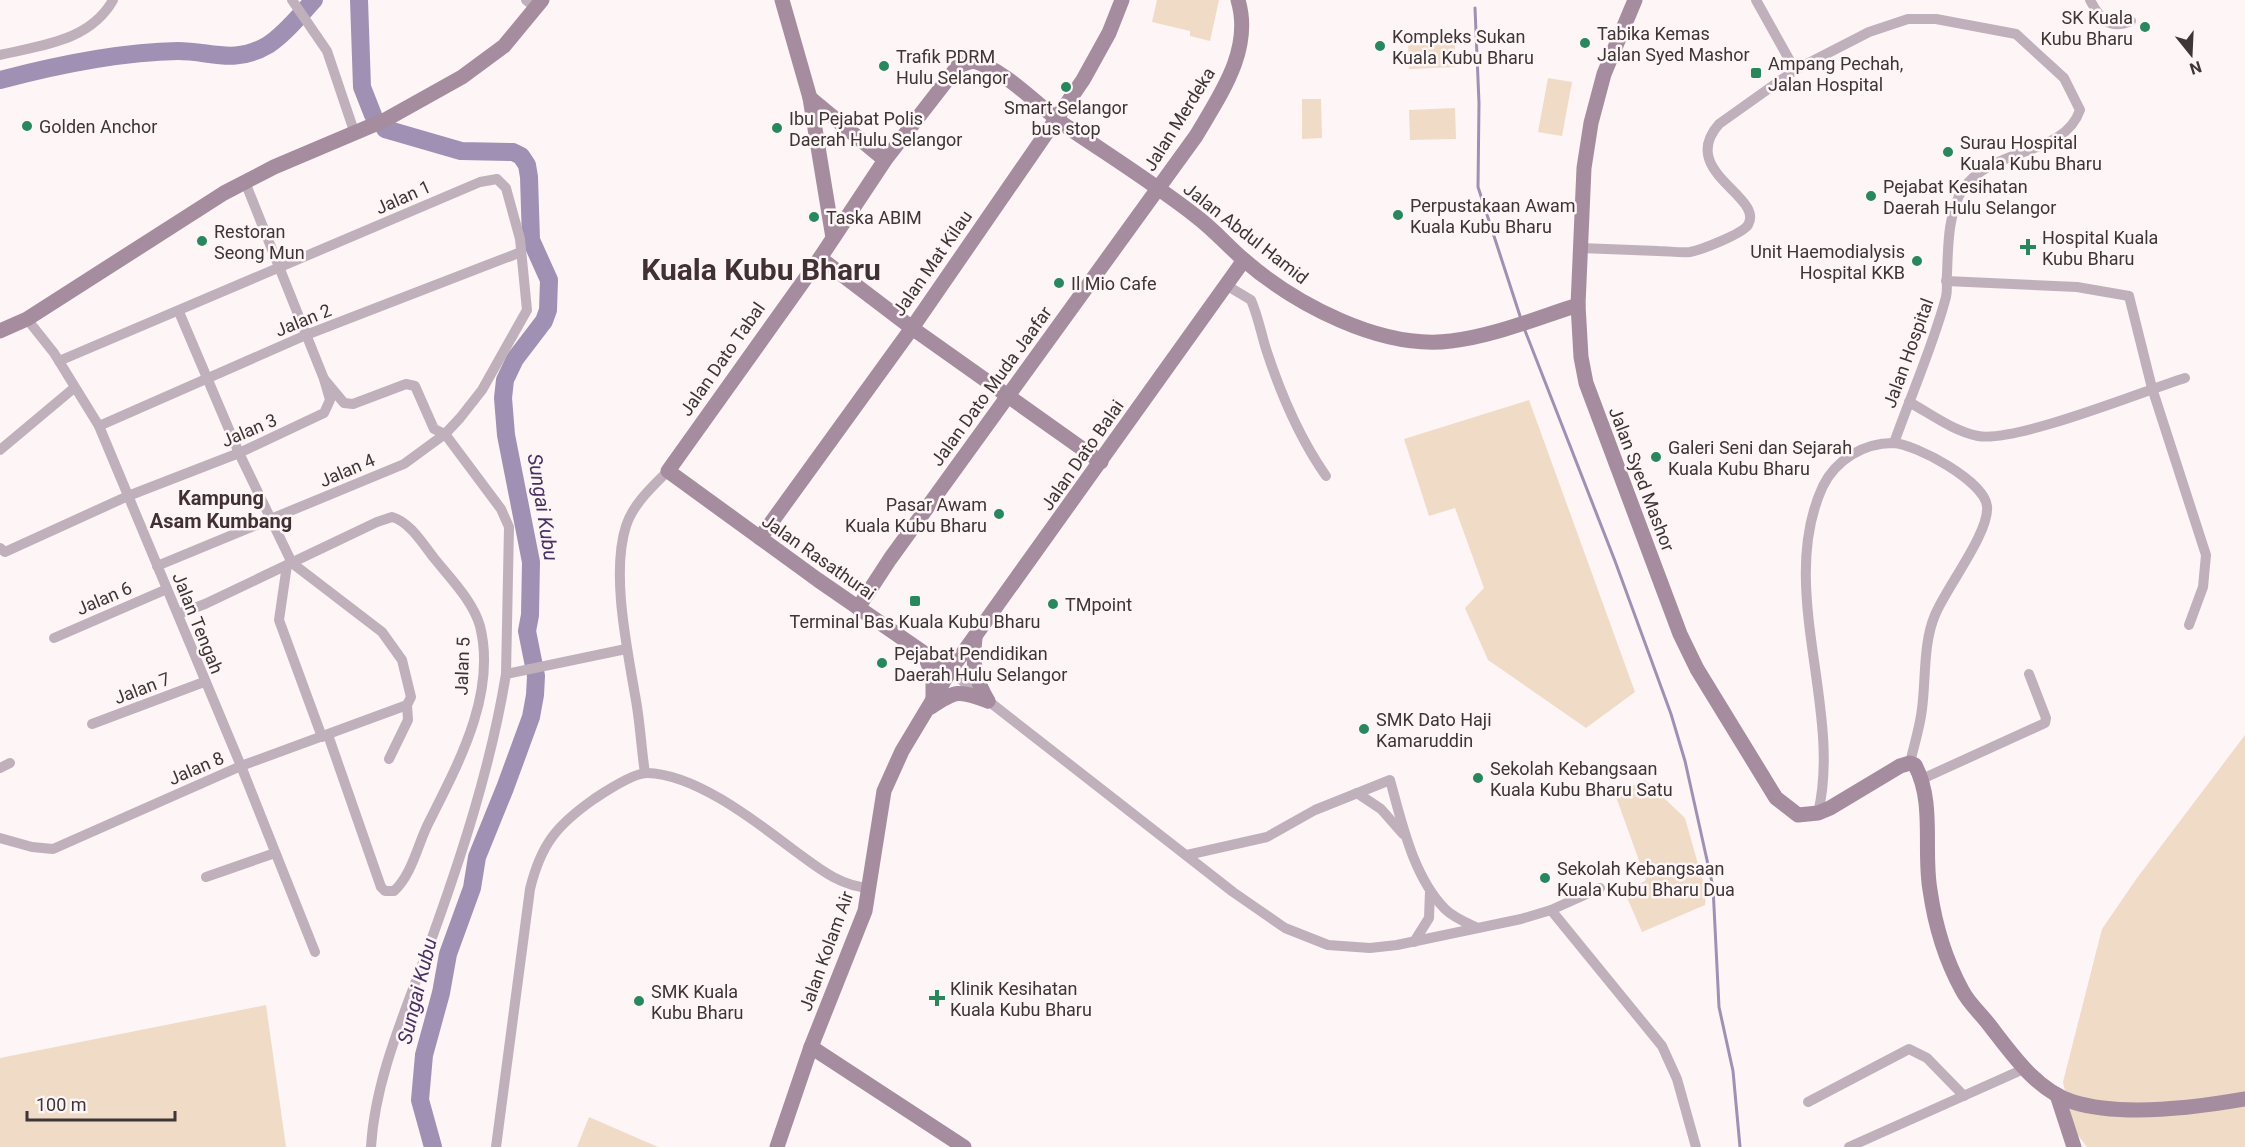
<svg xmlns="http://www.w3.org/2000/svg" width="2245" height="1147" font-family="Roboto,sans-serif">
<rect width="100%" height="100%" fill="#fef5f6"/>
<g fill="#f0dbc7">
<polygon points="1157,0 1219,0 1210,41 1190,36 1190,31 1152,22"/>
<polygon points="1455,37 1455,67 1409,69 1408,38"/>
<polygon points="1548,78 1572,82 1562,136 1538,132"/>
<polygon points="1321,99 1322,138 1302,139 1302,99"/>
<polygon points="1455,108 1456,139 1410,140 1409,110"/>
<polygon points="1529,400 1635,692 1586,728 1488,660 1465,608 1484,588 1455,508 1429,516 1404,439"/>
<polygon points="2245,735 2245,1147 2087,1147 2074,1130 2063,1082 2102,929 2137,878"/>
<polygon points="1645,780 1685,818 1706,892 1705,905 1642,932 1625,893 1646,880 1615,794"/>
<polygon points="266,1005 286,1147 0,1147 0,1058"/>
<polygon points="589,1117 658,1147 577,1147"/>
</g>
<g fill="none" stroke-linecap="round" stroke-linejoin="round">
<g stroke="#9f90b4" stroke-width="3">
<polyline points="1475,8 1479,103 1478,187 1521,319"/>
<polyline points="1524,328 1615,561 1671,714 1685,761 1713,887 1719,1007 1733,1071 1740,1147"/>
</g>
<g stroke="#9f90b4" stroke-width="18">
<polyline points="359,0 362,87 373,115"/>
<path d="M0,80C57,65 118,52 178,51C211,51 234,65 268,45C284,35 301,14 314,0"/>
<polyline points="385,129 461,151 513,152 521,156 527,165 529,177 531,240 549,280 548,310 544,321 515,359 505,380 503,398 506,435 531,562 530,615 527,631 536,676 535,695 531,717 505,788 477,857 472,888 448,954 441,993 424,1055 420,1100 433,1147"/>
</g>
<g stroke="#c0b0bc" stroke-width="10">
<polyline points="292,0 327,51 355,134"/>
<polyline points="526,0 536,8"/>
<polyline points="1756,0 1795,70"/>
<path d="M2090,0C2100,19 2109,30 2131,21"/>
<path d="M0,55C42,45 90,41 113,0"/>
<path d="M1580,248C1606,249 1632,250 1658,251C1668,251 1680,253 1690,252C1701,250 1742,234 1748,225C1765,196 1677,172 1719,124L1795,70L1869,32L1908,19H1936L2016,34L2064,78L2080,110C2064,157 1993,146 1963,189C1948,211 1948,248 1947,274C1946,281 1948,289 1946,297C1933,346 1911,395 1894,443"/>
<polyline points="1946,281 2077,287 2129,296 2152,388 2206,555 2203,587 2189,625"/>
<path d="M1226,285L1251,300C1258,316 1261,333 1266,349C1280,392 1300,439 1326,476"/>
<polyline points="179,312 239,453 292,563 382,632 402,660 411,697 407,705 408,720 389,759"/>
<polyline points="27,319 54,353 99,426 241,766 315,952"/>
<polyline points="59,361 480,182 497,179 506,188 520,239 527,310 482,390 460,418 445,434 404,464 157,566"/>
<path d="M324,379L344,403L353,404L406,384L415,386L434,429L445,434L501,509L509,527L506,674C491,766 461,858 429,946C406,1010 375,1078 371,1147"/>
<path d="M1909,402C1931,414 1953,431 1978,436C2016,443 2143,391 2185,378"/>
<polyline points="99,426 306,335 521,252"/>
<polyline points="0,450 74,388"/>
<polyline points="0,548 5,552 128,496 239,453 324,413 330,400 324,379 245,182"/>
<polyline points="287,565 279,620 322,737"/>
<path d="M178,614L205,604L377,522L392,517C410,522 423,544 434,558C450,578 473,601 480,626C497,694 458,764 429,822C418,843 412,875 394,891H385L381,887L328,735"/>
<polyline points="54,638 167,589"/>
<polyline points="950,671 1233,892 1285,928 1328,945 1370,948 1397,945 1521,919 1551,910 1600,888"/>
<polyline points="506,674 626,649"/>
<polyline points="92,724 204,682"/>
<polyline points="0,768 10,763"/>
<path d="M645,773C641,747 640,720 635,695C627,647 611,573 626,526C633,504 652,487 668,471"/>
<polyline points="1922,779 2045,723 2046,718 2029,674"/>
<polyline points="1357,793 1381,809 1403,834"/>
<path d="M1818,813C1843,709 1776,587 1823,486C1836,460 1863,443 1893,443C1916,444 1984,481 1987,506C1990,532 1946,588 1935,615C1923,643 1926,679 1922,709C1920,727 1914,745 1910,763"/>
<polyline points="0,838 32,847 53,849 241,766 407,705"/>
<path d="M1187,855L1267,837L1315,810L1390,780C1402,823 1413,876 1445,909C1454,918 1467,923 1478,928"/>
<polyline points="206,877 275,853"/>
<polyline points="1551,910 1662,1046 1677,1079 1696,1147"/>
<polyline points="1414,942 1429,918 1430,891"/>
<polyline points="1808,1102 1909,1049 1927,1058 1964,1096"/>
<path d="M496,1147L530,889C541,844 557,825 594,799C606,791 633,773 647,773C695,774 754,820 791,848C816,866 838,886 870,888"/>
<polyline points="1849,1147 2026,1068"/>
</g>
<g stroke="#a58d9f" stroke-width="15">
<polyline points="782,0 810,98 833,238"/>
<path d="M1635,0L1604,74L1591,123L1584,168L1578,305L1581,357L1586,383L1680,634L1697,669L1776,798L1798,815L1818,813L1830,808L1900,766L1910,763L1915,765C1935,803 1923,849 1930,890C1935,925 1945,959 1962,990C1968,1002 1979,1012 1987,1022C2010,1051 2035,1090 2073,1102C2122,1117 2194,1108 2245,1099"/>
<polyline points="810,98 885,160"/>
<polyline points="820,258 912,328 1101,462"/>
<polyline points="0,331 27,319 224,193 274,167 385,120 462,77 504,46 542,0"/>
<polyline points="760,538 912,328 1083,80 1109,33 1122,0"/>
<path d="M858,608L890,559L1196,136C1220,95 1253,50 1238,0"/>
<path d="M975,638C972,664 975,679 988,701"/>
<polyline points="924,654 933,676 933,698"/>
<path d="M950,671L818,580L668,471L820,258L885,160L958,66L973,61C1005,69 1039,107 1066,126C1110,156 1155,184 1197,217C1214,230 1228,246 1244,260C1295,304 1381,350 1451,341C1494,336 1537,318 1578,305"/>
<path d="M931,707C956,690 959,690 988,701"/>
<polyline points="811,1047 964,1147"/>
<polyline points="2057,1095 2074,1147"/>
<polyline points="777,1147 811,1047 865,911 884,791 902,751 950,671 1244,260"/>
</g>
</g>
<g fill="#29875e" stroke="#fef5f6" stroke-width="2">
<circle cx="2145" cy="27" r="6"/>
<circle cx="1585" cy="43" r="6"/>
<circle cx="1380" cy="46" r="6"/>
<circle cx="884" cy="66" r="6"/>
<rect x="1750" y="67" width="12" height="12" rx="3"/>
<circle cx="1066" cy="87" r="6"/>
<circle cx="27" cy="126" r="6"/>
<circle cx="777" cy="128" r="6"/>
<circle cx="1948" cy="152" r="6"/>
<circle cx="1871" cy="196" r="6"/>
<circle cx="1398" cy="215" r="6"/>
<circle cx="814" cy="217" r="6"/>
<circle cx="202" cy="241" r="6"/>
<path d="M2025 238h6v6h6v6h-6v6h-6v-6h-6v-6h6z"/>
<circle cx="1917" cy="261" r="6"/>
<circle cx="1059" cy="283" r="6"/>
<circle cx="1656" cy="457" r="6"/>
<circle cx="999" cy="514" r="6"/>
<rect x="909" y="595" width="12" height="12" rx="3"/>
<circle cx="1053" cy="604" r="6"/>
<circle cx="882" cy="663" r="6"/>
<circle cx="1364" cy="729" r="6"/>
<circle cx="1478" cy="778" r="6"/>
<circle cx="1545" cy="878" r="6"/>
<path d="M934 989h6v6h6v6h-6v6h-6v-6h-6v-6h6z"/>
<circle cx="639" cy="1001" r="6"/>
</g>
<g text-anchor="middle" dominant-baseline="central" stroke-width="5" stroke-linejoin="round" paint-order="stroke">
<g font-size="18" fill="#3d3536" stroke="#fef5f6" text-anchor="start">
<text x="2133" y="17" text-anchor="end">SK Kuala<tspan x="2133" dy="21">Kubu Bharu</tspan></text>
<text x="1597" y="33">Tabika Kemas<tspan x="1597" dy="21">Jalan Syed Mashor</tspan></text>
<text x="1392" y="36">Kompleks Sukan<tspan x="1392" dy="21">Kuala Kubu Bharu</tspan></text>
<text x="896" y="56">Trafik PDRM<tspan x="896" dy="21">Hulu Selangor</tspan></text>
<text x="1768" y="63">Ampang Pechah,<tspan x="1768" dy="21">Jalan Hospital</tspan></text>
<text x="1066" y="107" text-anchor="middle">Smart Selangor<tspan x="1066" dy="21">bus stop</tspan></text>
<text x="789" y="118">Ibu Pejabat Polis<tspan x="789" dy="21">Daerah Hulu Selangor</tspan></text>
<text x="39" y="126">Golden Anchor</text>
<text x="1960" y="142">Surau Hospital<tspan x="1960" dy="21">Kuala Kubu Bharu</tspan></text>
<text x="1883" y="186">Pejabat Kesihatan<tspan x="1883" dy="21">Daerah Hulu Selangor</tspan></text>
<text x="1410" y="205">Perpustakaan Awam<tspan x="1410" dy="21">Kuala Kubu Bharu</tspan></text>
<text x="826" y="217">Taska ABIM</text>
<text x="214" y="231">Restoran<tspan x="214" dy="21">Seong Mun</tspan></text>
<text x="2042" y="237">Hospital Kuala<tspan x="2042" dy="21">Kubu Bharu</tspan></text>
<text x="1905" y="251" text-anchor="end">Unit Haemodialysis<tspan x="1905" dy="21">Hospital KKB</tspan></text>
<text x="1071" y="283">Il Mio Cafe</text>
<text x="1668" y="447">Galeri Seni dan Sejarah<tspan x="1668" dy="21">Kuala Kubu Bharu</tspan></text>
<text x="987" y="504" text-anchor="end">Pasar Awam<tspan x="987" dy="21">Kuala Kubu Bharu</tspan></text>
<text x="1065" y="604">TMpoint</text>
<text x="915" y="621" text-anchor="middle">Terminal Bas Kuala Kubu Bharu</text>
<text x="894" y="653">Pejabat Pendidikan<tspan x="894" dy="21">Daerah Hulu Selangor</tspan></text>
<text x="1376" y="719">SMK Dato Haji<tspan x="1376" dy="21">Kamaruddin</tspan></text>
<text x="1490" y="768">Sekolah Kebangsaan<tspan x="1490" dy="21">Kuala Kubu Bharu Satu</tspan></text>
<text x="1557" y="868">Sekolah Kebangsaan<tspan x="1557" dy="21">Kuala Kubu Bharu Dua</tspan></text>
<text x="950" y="988">Klinik Kesihatan<tspan x="950" dy="21">Kuala Kubu Bharu</tspan></text>
<text x="651" y="991">SMK Kuala<tspan x="651" dy="21">Kubu Bharu</tspan></text>
</g>
<g font-size="18" fill="#3d3536" stroke="#fef5f6">
<text transform="translate(1179 119) rotate(-58)">Jalan Merdeka</text>
<text transform="translate(403 197) rotate(-24)">Jalan 1</text>
<text transform="translate(1246 233) rotate(38)">Jalan Abdul Hamid</text>
<text transform="translate(932 263) rotate(-55)">Jalan Mat Kilau</text>
<text transform="translate(303 320) rotate(-22)">Jalan 2</text>
<text transform="translate(1908 353) rotate(-70)">Jalan Hospital</text>
<text transform="translate(722 359) rotate(-55)">Jalan Dato Tabal</text>
<text transform="translate(991 386) rotate(-54)">Jalan Dato Muda Jaafar</text>
<text transform="translate(249 430) rotate(-23)">Jalan 3</text>
<text transform="translate(1082 455) rotate(-55)">Jalan Dato Balai</text>
<text transform="translate(347 470) rotate(-23)">Jalan 4</text>
<text transform="translate(1642 479) rotate(69)">Jalan Syed Mashor</text>
<text transform="translate(819 557) rotate(35)">Jalan Rasathurai</text>
<text transform="translate(104 598) rotate(-23)">Jalan 6</text>
<text transform="translate(198 623) rotate(68)">Jalan Tengah</text>
<text transform="translate(462 666) rotate(-88)">Jalan 5</text>
<text transform="translate(142 688) rotate(-21)">Jalan 7</text>
<text transform="translate(196 768) rotate(-23)">Jalan 8</text>
<text transform="translate(826 951) rotate(-70)">Jalan Kolam Air</text>
</g>
<g font-size="20" font-weight="bold" fill="#423134" stroke="#fef5f6">
<text x="221" y="498">Kampung<tspan x="221" dy="23">Asam Kumbang</tspan></text>
</g>
<g font-size="20" font-style="italic" fill="#483162" stroke="#fef5f6">
<text transform="translate(543 507) rotate(81)">Sungai Kubu</text>
<text transform="translate(417 991) rotate(-76)">Sungai Kubu</text>
</g>
<g font-size="30" font-weight="bold" fill="#423134" stroke="#fef5f6">
<text x="761" y="269">Kuala Kubu Bharu</text>
</g>
</g>
<g transform="translate(2191 54) rotate(162)" stroke="#fef5f6" stroke-width="4.5" paint-order="stroke">
<path d="M0-4.5L10 22L0 15L-10 22Z" fill="#3d3536"/>
<text y="-9" font-size="16" font-weight="bold" text-anchor="middle" fill="#3d3536">N</text>
</g>
<path d="M27 1111v9h148v-9" fill="none" stroke="#3d3536" stroke-width="3"/>
<text x="36" y="1111" font-size="18" fill="#3d3536" stroke="#fef5f6" stroke-width="4.5" paint-order="stroke">100 m</text>
</svg>
